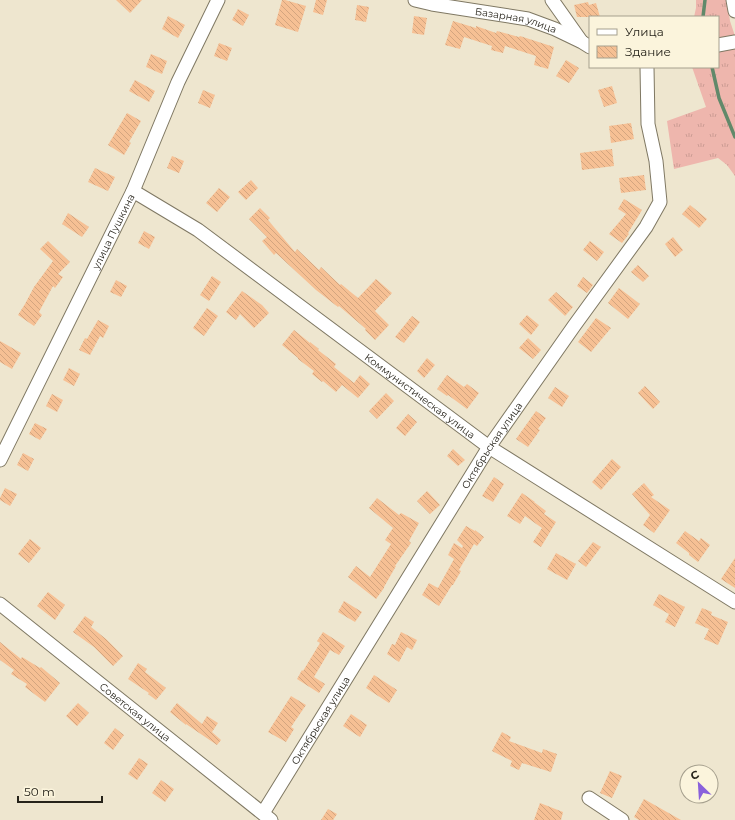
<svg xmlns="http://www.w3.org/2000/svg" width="735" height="820" font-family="Montserrat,sans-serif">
<defs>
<pattern id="grass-tufts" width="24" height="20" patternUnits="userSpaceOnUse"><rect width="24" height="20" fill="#eeb6ad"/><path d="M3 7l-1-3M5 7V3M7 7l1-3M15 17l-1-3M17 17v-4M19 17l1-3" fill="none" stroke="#cc9c94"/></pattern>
<pattern id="building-back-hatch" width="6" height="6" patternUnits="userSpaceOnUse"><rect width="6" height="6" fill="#f6c094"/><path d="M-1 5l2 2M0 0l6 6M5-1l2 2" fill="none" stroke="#d3a57f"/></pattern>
</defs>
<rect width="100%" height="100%" fill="#eee6cf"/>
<polygon fill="url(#grass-tufts)" points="696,0 727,0 730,21 735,36 735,176 727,165 718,158 674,169 667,121 706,107 692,67 718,67 718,17 694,17 696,8"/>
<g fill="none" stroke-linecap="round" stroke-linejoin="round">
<g stroke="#61896a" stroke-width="3.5">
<polyline points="703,17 705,0"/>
<polyline points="712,67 719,98 735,137"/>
</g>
</g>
<g fill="url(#building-back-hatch)">
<polygon points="116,0 142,0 130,13"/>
<polygon points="282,0 285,0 306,6 298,32 275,25"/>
<polygon points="316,0 327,0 323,15 313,12"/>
<polygon points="588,2 589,5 596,3 600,17 577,17 574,5"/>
<polygon points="357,5 369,7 366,22 355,20"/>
<polygon points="238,9 249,15 243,26 232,20"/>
<polygon points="168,16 185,25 178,38 162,29"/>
<polygon points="414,16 427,18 424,35 412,33"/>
<polygon points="453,21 476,28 476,26 496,33 497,31 519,37 520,36 554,47 548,69 534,65 536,56 505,46 503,53 491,50 492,46 464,37 460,49 445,45"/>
<polygon points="219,43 232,48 227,61 214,56"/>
<polygon points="151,54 167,61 162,74 146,67"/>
<polygon points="566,60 579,68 569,83 556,76"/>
<polygon points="135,80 155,91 149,102 129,91"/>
<polygon points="612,86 617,103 604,107 598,90"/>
<polygon points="203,90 215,95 210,108 198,103"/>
<polygon points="127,113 141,121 129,142 131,143 124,155 108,145"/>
<polygon points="631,123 634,139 611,143 609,126"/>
<polygon points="612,149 614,166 582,170 580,153"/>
<polygon points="172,156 184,161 179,173 167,168"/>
<polygon points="95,168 115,177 108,191 88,182"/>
<polygon points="644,175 646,190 621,193 619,178"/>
<polygon points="251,180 258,188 246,200 238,192"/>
<polygon points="219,188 230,197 217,212 206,203"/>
<polygon points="624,199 642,210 628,233 629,234 622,243 609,234 626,214 618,209"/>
<polygon points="690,205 707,219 699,228 682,214"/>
<polygon points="260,208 270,218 268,220 295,252 297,249 319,270 321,267 340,285 341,284 358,298 376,279 392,293 375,311 389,325 375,340 365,330 366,329 339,306 338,307 316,290 276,253 274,255 262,241 267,237 249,219"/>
<polygon points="68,213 89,227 82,237 62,224"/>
<polygon points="144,231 155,237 149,249 138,243"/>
<polygon points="673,237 683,250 675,257 665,244"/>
<polygon points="48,241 70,262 58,274 63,277 55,288 53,286 39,312 42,315 34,326 18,315 25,304 34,287 53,261 40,249"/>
<polygon points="590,241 604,252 597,261 583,250"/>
<polygon points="638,265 649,276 643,282 631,272"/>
<polygon points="212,276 221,282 209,301 200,295"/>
<polygon points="583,277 593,285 587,293 577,286"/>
<polygon points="116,280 127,286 121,297 110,292"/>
<polygon points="619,288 640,304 628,319 608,303"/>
<polygon points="242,291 262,305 269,313 254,328 240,314 236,320 226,312"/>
<polygon points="556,292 573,307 565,316 548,300"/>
<polygon points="207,308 218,316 204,336 193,328"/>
<polygon points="527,315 539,325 531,335 519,324"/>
<polygon points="412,316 420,322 404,343 395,337"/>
<polygon points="596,318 611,328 591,352 578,342"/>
<polygon points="98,320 109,326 103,338 100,336 90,355 79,350 85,338 87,339"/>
<polygon points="294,330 310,343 310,342 319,349 318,350 336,364 334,367 354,383 360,375 370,384 358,398 342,385 336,392 323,381 322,382 312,374 314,371 298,359 298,358 282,345"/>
<polygon points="528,338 541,350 533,359 519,348"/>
<polygon points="0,341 21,353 12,369 0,362"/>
<polygon points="427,358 435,365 424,378 417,371"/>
<polygon points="69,368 80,374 74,386 63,380"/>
<polygon points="447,375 464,387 467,384 479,393 467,409 448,395 447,396 437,389"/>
<polygon points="645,386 660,402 653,409 638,393"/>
<polygon points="555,387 569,396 562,407 548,398"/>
<polygon points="386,393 394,401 377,419 369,411"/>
<polygon points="52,394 63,400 57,412 46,406"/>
<polygon points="536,411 546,418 538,429 540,430 528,447 516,439"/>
<polygon points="408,414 417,422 405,436 396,428"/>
<polygon points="35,423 47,429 40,440 29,434"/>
<polygon points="453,449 465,460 458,466 447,456"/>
<polygon points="23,453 34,459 28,471 17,465"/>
<polygon points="612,459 621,467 601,490 592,482"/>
<polygon points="494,477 504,484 493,502 482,496"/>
<polygon points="644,483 654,495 651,497 670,510 654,533 643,525 650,515 632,494"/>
<polygon points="5,488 17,494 10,506 0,500 0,498"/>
<polygon points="427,491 440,505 430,514 417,501"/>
<polygon points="522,493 535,502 534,502 546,511 544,514 556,522 541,547 533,542 542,528 525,516 520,524 507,516"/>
<polygon points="377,498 399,515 401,513 419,523 409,541 411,543 395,566 396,566 384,587 384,588 376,599 348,577 356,566 370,577 391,544 385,540 393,528 369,508"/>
<polygon points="466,526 475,531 475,530 484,537 477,546 474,544 459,570 461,571 453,585 452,585 439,606 422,595 429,583 438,588 454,559 448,555 454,543 462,548 463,546 457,540"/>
<polygon points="685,531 699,541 701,538 710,545 698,562 689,555 689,553 676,543"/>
<polygon points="30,539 41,548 29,563 18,554"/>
<polygon points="593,542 601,547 586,567 578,561"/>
<polygon points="556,553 576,564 567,580 547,569"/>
<polygon points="735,558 735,588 721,579"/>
<polygon points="48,592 65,605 55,620 37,606"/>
<polygon points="659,594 685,607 675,627 665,622 669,614 653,605"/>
<polygon points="344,601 362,612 355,622 338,612"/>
<polygon points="702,608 712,612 711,615 728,622 718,645 704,639 709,629 695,623"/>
<polygon points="85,616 94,622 91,627 106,639 123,656 113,666 94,647 73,632"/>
<polygon points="323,632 345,646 339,655 330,650 314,677 325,684 319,693 297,679 302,670 303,671 320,643 317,641"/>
<polygon points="401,632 417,640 412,650 407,647 399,662 387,654 392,644 395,645"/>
<polygon points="0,642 21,659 22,657 40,668 41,667 60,683 45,702 25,687 27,684 11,674 14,670 0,660"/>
<polygon points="138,663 147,669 145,672 166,688 156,700 148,694 149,693 128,679"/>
<polygon points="374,675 397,690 389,703 366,688"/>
<polygon points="291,696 306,705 291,727 294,729 286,742 268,732"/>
<polygon points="78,703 89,713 77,726 66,716"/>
<polygon points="177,703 202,724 207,716 218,723 212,732 221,740 217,745 186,724 186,725 170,712"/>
<polygon points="351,714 367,725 360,737 343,726"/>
<polygon points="115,728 124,735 113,750 104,743"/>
<polygon points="502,732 511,737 509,741 542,753 543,749 557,754 551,772 522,763 519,770 510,766 512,761 492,751"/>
<polygon points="139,758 148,764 137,780 128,774"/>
<polygon points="610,771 622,776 612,798 600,793"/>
<polygon points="161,780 174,789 165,802 152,793"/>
<polygon points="644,799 681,820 639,820 634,817"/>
<polygon points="540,803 563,812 561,820 534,820"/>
<polygon points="328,809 337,814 333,820 321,820"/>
</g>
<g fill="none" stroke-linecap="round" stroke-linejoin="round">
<g stroke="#7f7863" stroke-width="15">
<g id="minor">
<path id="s1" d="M415,0L432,4L528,19L555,29L582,42L590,47"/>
<polyline points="552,0 581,41"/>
<polyline points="733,0 735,11"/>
<polyline points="718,45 735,42"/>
<path id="s2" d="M133,191L198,230L489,447L735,602"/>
<path id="s3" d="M0,460L133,191L178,82L218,0"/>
<path id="s4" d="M0,604L271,820"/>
<polyline points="589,798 622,820"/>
<path id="s5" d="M263,813L489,447L574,326L646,227L660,202L656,161L648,124L647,67"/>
</g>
</g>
<use href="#minor" stroke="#fff" stroke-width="13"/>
</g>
<g text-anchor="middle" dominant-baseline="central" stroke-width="4" stroke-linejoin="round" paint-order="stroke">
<g font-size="10" fill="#26231a" stroke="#fbf4dc">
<text stroke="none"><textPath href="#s1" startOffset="103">Базарная улица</textPath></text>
<text stroke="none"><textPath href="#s3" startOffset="255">улица Пушкина</textPath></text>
<text stroke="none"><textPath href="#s2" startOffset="353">Коммунистическая улица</textPath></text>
<text stroke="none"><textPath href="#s5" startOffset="433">Октябрьская улица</textPath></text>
<text stroke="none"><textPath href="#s4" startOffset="173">Советская улица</textPath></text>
<text stroke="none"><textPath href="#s5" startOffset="109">Октябрьская улица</textPath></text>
</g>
</g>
<rect x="589" y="16" width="130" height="52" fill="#fbf4dc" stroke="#a6a08e"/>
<rect x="597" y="29" width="20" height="6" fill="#ffffff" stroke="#a6a08e"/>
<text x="625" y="36" font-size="12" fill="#26231a">Улица</text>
<rect x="597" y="46" width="20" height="12" fill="url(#building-back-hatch)" stroke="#a6a08e"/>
<text x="625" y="56" font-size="12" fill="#26231a">Здание</text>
<g transform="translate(699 784) rotate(335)"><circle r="19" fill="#fbf4dc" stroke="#a6a08e"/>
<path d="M0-3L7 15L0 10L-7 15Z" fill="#8a61db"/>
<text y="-6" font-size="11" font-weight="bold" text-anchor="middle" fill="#26231a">С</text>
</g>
<path d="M18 796v6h84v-6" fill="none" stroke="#26231a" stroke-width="2"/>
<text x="24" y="796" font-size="12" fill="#26231a" stroke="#fbf4dc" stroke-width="3" paint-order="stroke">50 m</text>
</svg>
